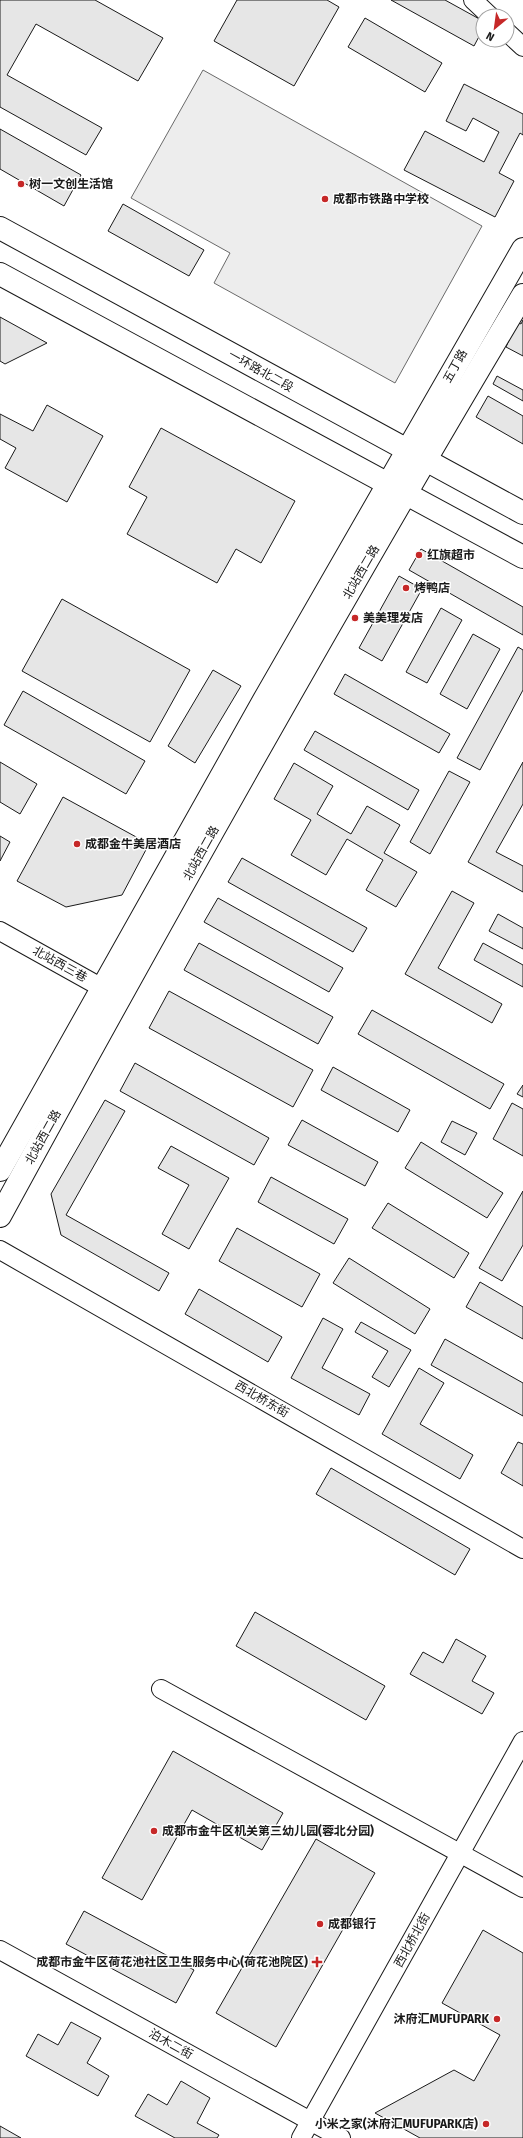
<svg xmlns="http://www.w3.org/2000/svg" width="523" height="2138" font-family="'Fira Sans','Noto Sans SC',sans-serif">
<rect width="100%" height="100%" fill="#fff"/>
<polygon fill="#ededed" stroke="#6a6a6a" points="203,70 482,226 395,383 214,283 230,253 131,198"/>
<g fill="#e6e6e6" stroke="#1a1a1a">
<polygon points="0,0 95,0 163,38 138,81 36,24 7,75 102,128 86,155 0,107"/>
<polygon points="237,0 327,0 339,7 294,86 214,41"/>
<polygon points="391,0 445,0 483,21 483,29 474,46"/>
<polygon points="365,18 442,63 425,92 348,47"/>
<polygon points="464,84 523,114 523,135 520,133 499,173 514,181 495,217 404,170 425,131 484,162 499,132 473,118 466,131 446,121"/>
<polygon points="0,129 81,175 64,206 0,169"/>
<polygon points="123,204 204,250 189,276 108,231"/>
<polygon points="0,317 47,343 5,364 0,361"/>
<polygon points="523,320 523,356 506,347 517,322 521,324"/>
<polygon points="497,376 523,390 523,401 493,384"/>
<polygon points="488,396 523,416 523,444 476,417"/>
<polygon points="47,405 103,436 67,502 5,468 16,448 0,439 0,414 33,431"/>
<polygon points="161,428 295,501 261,563 236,549 217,583 127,534 147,497 129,487"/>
<polygon points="421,549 523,607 523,635 409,570"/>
<polygon points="399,576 422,589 382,661 359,648"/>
<polygon points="62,599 190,670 150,742 22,671"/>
<polygon points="441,608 462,620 427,683 406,672"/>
<polygon points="473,634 500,649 467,709 440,694"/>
<polygon points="518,647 523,650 523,690 480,770 457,758"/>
<polygon points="213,670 241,686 195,763 168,746"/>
<polygon points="345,674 450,734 439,753 334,694"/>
<polygon points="23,691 145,761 126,794 4,725"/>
<polygon points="315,731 419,790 408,810 304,750"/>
<polygon points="0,762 37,784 20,814 0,802"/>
<polygon points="523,762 523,804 496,852 523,866 523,892 468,862"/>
<polygon points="294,763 333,786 317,814 351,834 367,806 400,825 384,853 417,872 396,907 366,890 383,860 347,839 326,875 291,855 311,820 274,799"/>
<polygon points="449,771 470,782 430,854 410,842"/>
<polygon points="63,797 149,844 122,895 66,907 17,881"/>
<polygon points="0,836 10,842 0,861"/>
<polygon points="242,858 367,928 353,952 228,882"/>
<polygon points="452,891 474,903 438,968 502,1004 492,1023 405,974"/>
<polygon points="218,898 343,968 329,992 204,922"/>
<polygon points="498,914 523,928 523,949 489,931"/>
<polygon points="199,943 333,1017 318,1044 184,970"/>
<polygon points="483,943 523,965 523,987 474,960"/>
<polygon points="169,991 313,1070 293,1107 149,1028"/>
<polygon points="372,1010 504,1084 490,1109 358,1034"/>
<polygon points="135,1063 269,1138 254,1165 120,1091"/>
<polygon points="333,1067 410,1110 398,1132 321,1090"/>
<polygon points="523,1085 523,1097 517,1094"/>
<polygon points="105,1100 125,1111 66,1215 169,1273 159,1291 61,1235 51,1194"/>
<polygon points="512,1103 523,1109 523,1156 493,1139"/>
<polygon points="302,1120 378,1162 365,1186 288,1145"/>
<polygon points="452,1121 477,1133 465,1155 441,1142"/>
<polygon points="421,1142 503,1193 487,1218 405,1168"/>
<polygon points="171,1146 229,1178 189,1249 162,1234 189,1185 158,1168"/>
<polygon points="271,1177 348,1219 334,1244 258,1202"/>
<polygon points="523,1191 523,1245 502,1281 479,1268"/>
<polygon points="388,1203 469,1253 454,1278 372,1228"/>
<polygon points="237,1228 320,1274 302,1307 219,1261"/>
<polygon points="349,1258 430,1309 415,1334 333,1283"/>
<polygon points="480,1282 523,1307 523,1339 466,1307"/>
<polygon points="199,1289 282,1337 268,1362 185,1314"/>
<polygon points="323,1318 343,1329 322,1368 370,1394 359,1415 291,1378"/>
<polygon points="361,1322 411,1350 389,1387 372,1377 388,1351 355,1332"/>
<polygon points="445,1339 523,1383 523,1416 431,1365"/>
<polygon points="419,1368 444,1383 420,1424 473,1455 460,1479 382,1434"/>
<polygon points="518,1442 523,1444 523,1486 501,1473"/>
<polygon points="331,1468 470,1549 455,1575 316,1494"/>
<polygon points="255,1612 385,1686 366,1720 236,1646"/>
<polygon points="456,1639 486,1656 472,1681 494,1693 482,1714 410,1674 423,1652 443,1663"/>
<polygon points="173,1751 283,1813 262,1850 192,1810 142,1900 102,1878"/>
<polygon points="316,1839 375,1873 276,2047 216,2013"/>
<polygon points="84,1911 194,1970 176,2003 66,1944"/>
<polygon points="483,1930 523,1953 523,2138 420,2138 375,2113 454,2070 474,2081 500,2035 442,2003"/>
<polygon points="71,2022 101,2038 87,2063 109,2076 98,2096 26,2056 38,2034 58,2045"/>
<polygon points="181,2081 210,2098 197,2123 219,2135 217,2138 175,2138 135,2116 148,2094 167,2105"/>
<polygon points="0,2126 21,2138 0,2138"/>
</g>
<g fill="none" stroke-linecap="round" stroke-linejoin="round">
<g stroke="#1a1a1a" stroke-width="20">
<g id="minor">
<polyline points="473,0 490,16"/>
<polyline points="507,32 523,47"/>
<polyline points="0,931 113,994"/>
<polyline points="0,1250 523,1549"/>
<polyline points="161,1689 523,1888"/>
<polyline points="0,1950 341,2138"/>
<polyline points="301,2138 523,1741"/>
</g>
</g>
<g stroke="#1a1a1a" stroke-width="24">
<g id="major">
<polyline points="0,228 523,513"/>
<polyline points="0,274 523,557"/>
<polyline points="0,1170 264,700 523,249"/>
<path d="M0,1216C169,906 342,598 523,295"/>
</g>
</g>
<use href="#minor" stroke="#fff" stroke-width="18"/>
<use href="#major" stroke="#fff" stroke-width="22"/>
</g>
<g fill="#c62828" stroke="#fff" stroke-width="1.5">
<circle cx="21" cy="184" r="4"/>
<circle cx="325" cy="199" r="4"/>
<circle cx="419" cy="555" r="4"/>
<circle cx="406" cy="588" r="4"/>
<circle cx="355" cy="618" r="4"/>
<circle cx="77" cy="844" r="4"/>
<circle cx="154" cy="1831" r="4"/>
<circle cx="320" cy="1924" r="4"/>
<path d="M315 1956h4v4h4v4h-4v4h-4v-4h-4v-4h4z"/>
<circle cx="497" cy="2019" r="4"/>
<circle cx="486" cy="2124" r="4"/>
</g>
<g text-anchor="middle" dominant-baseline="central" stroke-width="3" stroke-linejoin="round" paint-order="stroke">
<g font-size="12" font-weight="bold" fill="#1a1a1a" stroke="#fff" text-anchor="start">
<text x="29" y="184">树一文创生活馆</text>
<text x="333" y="199">成都市铁路中学校</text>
<text x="427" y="555">红旗超市</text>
<text x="414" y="588">烤鸭店</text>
<text x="363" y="618">美美理发店</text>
<text x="85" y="844">成都金牛美居酒店</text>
<text x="162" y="1831">成都市金牛区机关第三幼儿园(蓉北分园)</text>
<text x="328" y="1924">成都银行</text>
<text x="308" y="1962" text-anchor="end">成都市金牛区荷花池社区卫生服务中心(荷花池院区)</text>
<text x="489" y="2019" text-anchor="end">沐府汇MUFUPARK</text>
<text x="478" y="2124" text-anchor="end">小米之家(沐府汇MUFUPARK店)</text>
</g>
<g font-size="12" fill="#1a1a1a" stroke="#fff">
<text transform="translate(455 366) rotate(-61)">五丁路</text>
<text transform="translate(261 371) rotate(29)">一环路北二段</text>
<text transform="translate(361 572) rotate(-60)">北站西二路</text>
<text transform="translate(201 853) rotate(-61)">北站西二路</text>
<text transform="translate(60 964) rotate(29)">北站西三巷</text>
<text transform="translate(43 1137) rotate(-61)">北站西二路</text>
<text transform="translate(262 1399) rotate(30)">西北桥东街</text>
<text transform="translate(412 1940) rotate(-61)">西北桥北街</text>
<text transform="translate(171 2044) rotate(29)">泊木二街</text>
</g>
</g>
<g transform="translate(495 28) rotate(209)"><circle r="19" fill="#ffffff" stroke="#a3a3a3"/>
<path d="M0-3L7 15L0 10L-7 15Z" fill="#c62828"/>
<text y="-6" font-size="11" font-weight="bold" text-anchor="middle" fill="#1a1a1a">N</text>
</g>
</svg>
